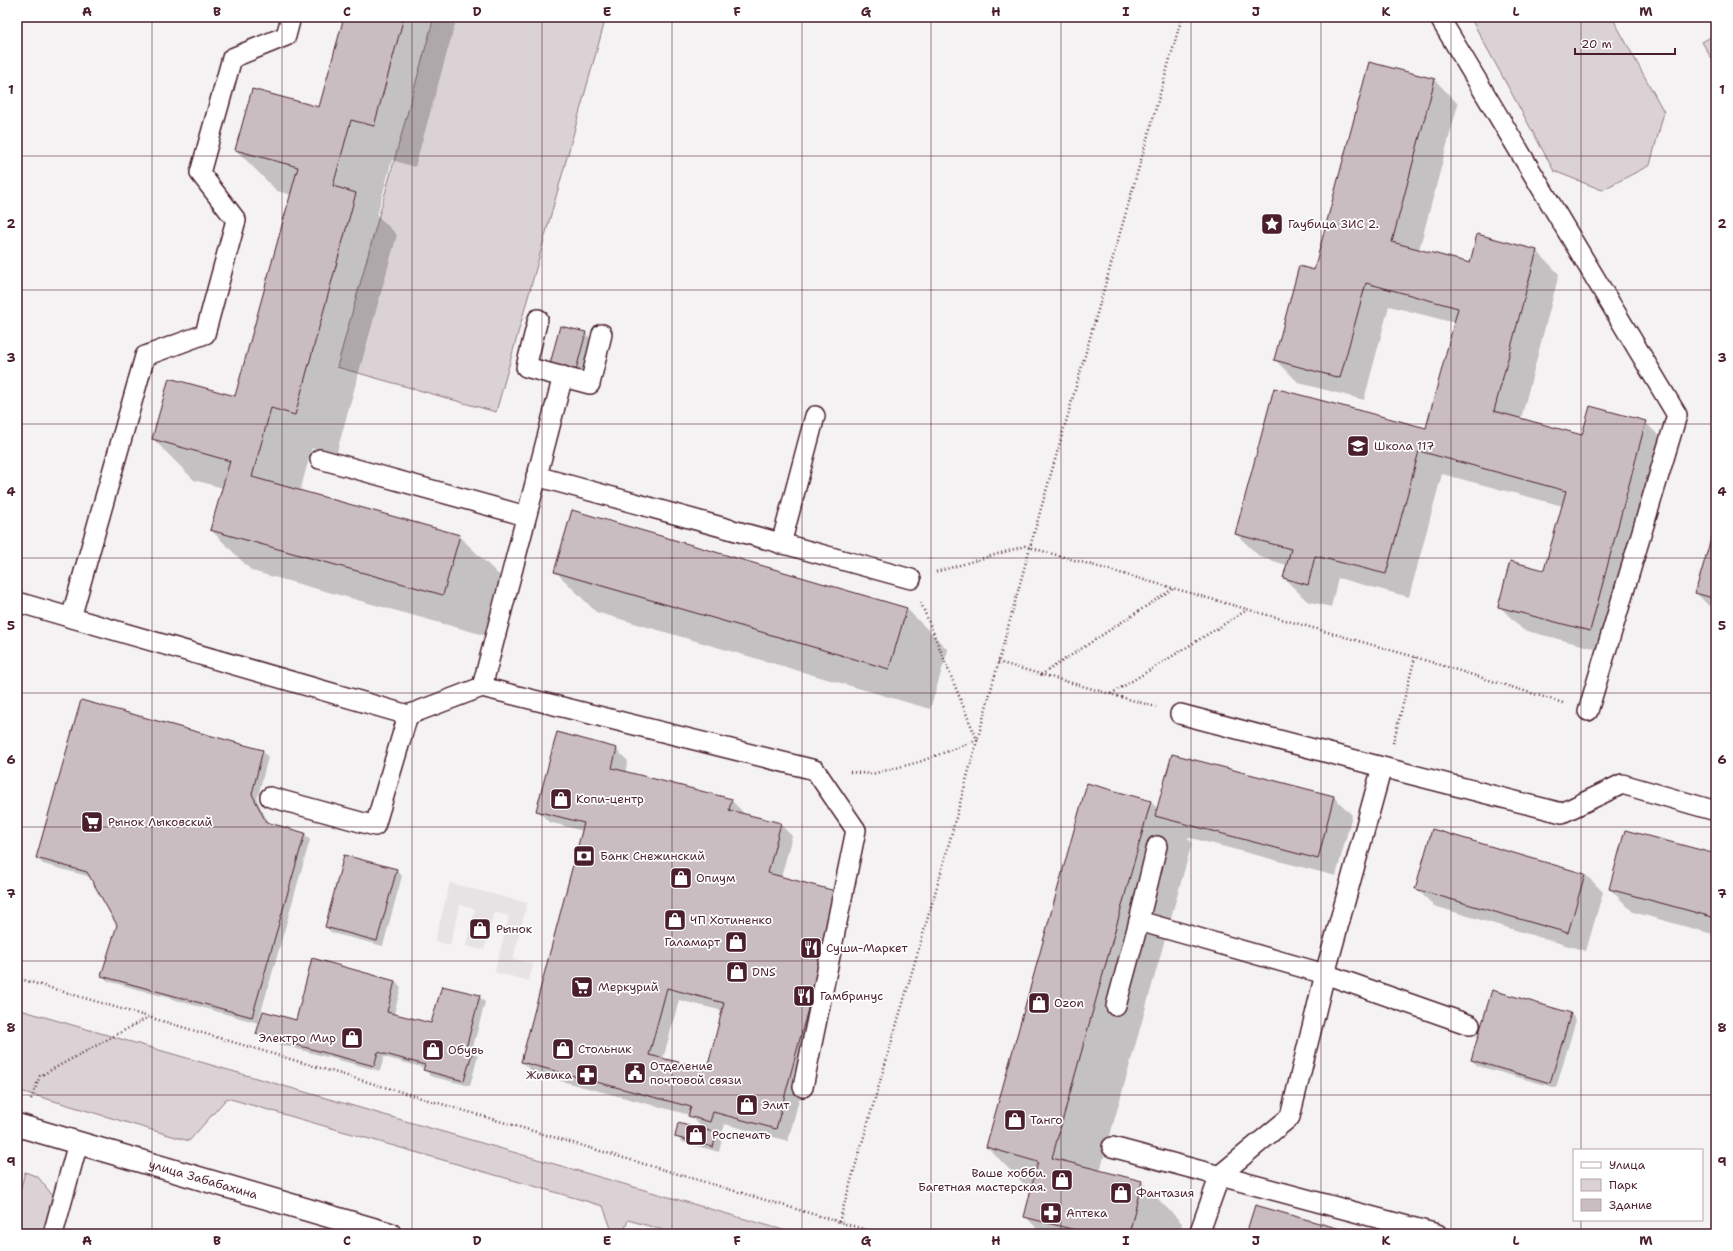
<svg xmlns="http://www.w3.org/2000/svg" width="1733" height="1251" font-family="'Shantell Sans',sans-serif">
<rect width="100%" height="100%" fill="#f4f2f2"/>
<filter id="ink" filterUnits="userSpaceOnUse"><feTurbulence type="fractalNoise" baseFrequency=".025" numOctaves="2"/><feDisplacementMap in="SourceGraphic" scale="8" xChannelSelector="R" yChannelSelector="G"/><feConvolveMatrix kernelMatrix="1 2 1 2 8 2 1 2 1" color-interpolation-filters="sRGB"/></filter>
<g filter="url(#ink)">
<polygon fill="#e7e2e3" points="450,883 527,903 513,959 533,964 529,981 495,972 509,916 494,912 484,950 466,946 475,909 460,905 450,945 435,941"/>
<g fill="#dbd2d5" stroke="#927880">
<polygon points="434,17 606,17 496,412 337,367"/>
<polygon points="1470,17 1612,17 1664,112 1650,165 1602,190 1554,171"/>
<polygon points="1716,34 1716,66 1702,42"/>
<polygon points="17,1009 797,1234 677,1234 628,1220 623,1234 613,1234 603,1206 227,1098 189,1141 17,1090"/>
<polygon points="25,1172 38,1177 53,1196 43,1234 17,1234 17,1203"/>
</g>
<g fill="#0003" fill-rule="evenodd">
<polygon points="345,17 457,17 415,167 392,160 377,215 397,235 336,455 312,448 300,491 459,536 500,576 484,635 252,571 211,530 223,488 194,480 153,439 235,397 292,195 277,191 236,150 319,108"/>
<polygon points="1435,80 1458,104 1419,250 1470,264 1536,250 1559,274 1521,419 1583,436 1645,422 1668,445 1613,653 1523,630 1499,606 1545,571 1563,506 1442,474 1409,597 1338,578 1331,607 1307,601 1284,578 1287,565 1260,557 1236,534 1426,429 1455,323 1389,306 1364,400 1299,383 1275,360 1314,272"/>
<polygon points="585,333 591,339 581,375 557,369"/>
<polygon points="1716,533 1716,607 1708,605 1696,593"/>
<polygon points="555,571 907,609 948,650 930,709 596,612"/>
<path d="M616,749L628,761L625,772L731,800L743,812V814L780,824L792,836L781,878L838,893L851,905L788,1141L725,1124L722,1134L714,1131L722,1139L719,1152L682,1142L676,1136L704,1130L690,1115L534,1074L522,1062L583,831L549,822L537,810ZM679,1000L723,1011L707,1071L663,1059Z"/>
<polygon points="262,751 268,757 257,800 269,824 305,834 310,840 258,1023 108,981 103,976 118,925 91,877 43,864 37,858"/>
<polygon points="1088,784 1151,802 1158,809 1334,797 1352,815 1336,876 1187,837 1192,843 1100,1171 1141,1182 1182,1223 1180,1234 1042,1234 1025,1216 1032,1189 1028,1188 987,1147"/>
<polygon points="1433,830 1585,874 1603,892 1586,951 1434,906 1416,888"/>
<polygon points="1716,855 1716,935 1633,912 1610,889"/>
<polygon points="396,870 402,876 383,946 332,933 326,927"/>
<polygon points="395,981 401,987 394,1014 432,1024 479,996 485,1002 472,1051 478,1056 470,1086 430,1076 425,1068 384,1057 380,1071 263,1040 257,1034 297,1021"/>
<polygon points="1571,1014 1576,1020 1556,1088 1478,1066 1472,1060"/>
</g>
<g fill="#cabdc1" stroke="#4a1f2b" fill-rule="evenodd">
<polygon points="344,17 404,17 374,126 351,120 333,186 356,193 295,415 271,408 252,477 460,535 443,595 210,530 230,461 152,439 169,378 235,396 298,167 235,150 252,89 319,107"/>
<polygon points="1369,62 1435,79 1392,242 1470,263 1477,234 1537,250 1494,411 1582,435 1590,406 1646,421 1590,631 1498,607 1510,561 1544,570 1566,491 1419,451 1386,574 1315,556 1308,585 1283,578 1291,549 1235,534 1274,388 1426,428 1458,308 1366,283 1340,378 1274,360 1299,266 1314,270"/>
<polygon points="560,326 586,332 576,370 550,364"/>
<polygon points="572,510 907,608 889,669 554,572"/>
<polygon points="1713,532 1716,532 1716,599 1695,593"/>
<polygon points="81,700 263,750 252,794 266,822 305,833 252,1017 101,976 117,925 87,872 36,858"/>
<path d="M557,732L617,748L612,768L732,799L729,810L781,823L768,873L839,892L776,1129L713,1112L710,1122L688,1116L691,1107L521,1062L584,823L536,811ZM667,988L724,1003L707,1069L649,1055Z"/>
<polygon points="1172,754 1334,796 1318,859 1155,816"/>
<polygon points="1087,783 1151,801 1052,1158 1142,1181 1129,1234 1091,1234 1024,1217 1038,1162 986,1147"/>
<polygon points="1432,829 1585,874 1568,933 1415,889"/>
<polygon points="1625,830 1716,854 1716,918 1609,889"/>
<polygon points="344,855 397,869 377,941 325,927"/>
<polygon points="312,958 395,981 387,1012 431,1023 442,986 480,995 466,1048 473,1050 464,1081 423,1070 425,1065 378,1052 374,1066 256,1034 263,1011 296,1020"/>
<polygon points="1492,990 1571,1013 1550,1083 1471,1060"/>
<polygon points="678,1123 717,1133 713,1147 675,1137"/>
<polygon points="1255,1205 1358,1234 1246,1234"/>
</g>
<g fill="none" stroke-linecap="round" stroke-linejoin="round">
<g stroke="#4a1f2b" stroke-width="22">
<g id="lane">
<polyline points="1439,17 1677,415 1588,711"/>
<polyline points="538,319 526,367 590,384 602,334"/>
<polyline points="320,459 526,516"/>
<polyline points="536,476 911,579"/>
<polyline points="781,544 815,416"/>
<polyline points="17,602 408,715 375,826 270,797"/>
<polyline points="71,618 145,356 205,334 236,220 200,173 232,58 286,36 291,17"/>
<polyline points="482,687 563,376"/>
<polyline points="1180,714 1382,767 1562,813 1622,784 1716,811"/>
<polyline points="408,715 482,687 815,770 856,830 803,1087"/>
<polyline points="1157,846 1139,921 1325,974 1470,1025"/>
<polyline points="1116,1006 1139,921"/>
<polyline points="1112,1147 1437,1234"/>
<polyline points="53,1234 78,1143"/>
<polyline points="1199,1234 1220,1175 1290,1117 1325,974 1382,767"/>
</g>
</g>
<g stroke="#4a1f2b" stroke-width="25">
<g id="secondary">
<path id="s1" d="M17,1125L390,1234"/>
</g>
</g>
<g stroke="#4a1f2b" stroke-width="2.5" stroke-dasharray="1 3" stroke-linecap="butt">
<polyline points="936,572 1025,546 1415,657 1563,703"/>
<polyline points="998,662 1156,707"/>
<polyline points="1041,675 1174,588"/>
<polyline points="1111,694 1247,610"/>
<polyline points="1393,743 1415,657"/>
<polyline points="850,772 872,774 919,762 977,740 921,603"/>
<polyline points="17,978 880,1234"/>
<polyline points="31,1099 40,1076 149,1017"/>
<polyline points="839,1222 940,876 1030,547 1182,17"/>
</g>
<use href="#lane" stroke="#fff" stroke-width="19"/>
<use href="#secondary" stroke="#fff" stroke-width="22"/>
</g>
</g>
<path fill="none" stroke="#4a1f2b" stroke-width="1" stroke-opacity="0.55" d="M152,17V1234M282,17V1234M412,17V1234M542,17V1234M672,17V1234M802,17V1234M931,17V1234M1061,17V1234M1191,17V1234M1321,17V1234M1451,17V1234M1581,17V1150M17,156H1716M17,290H1716M17,424H1716M17,558H1716M17,693H1716M17,827H1716M17,961H1716M17,1095H1716M1581,1220V1234"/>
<defs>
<g id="sight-square" transform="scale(1.15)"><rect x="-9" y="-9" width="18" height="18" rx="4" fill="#4a1f2b" stroke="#fff"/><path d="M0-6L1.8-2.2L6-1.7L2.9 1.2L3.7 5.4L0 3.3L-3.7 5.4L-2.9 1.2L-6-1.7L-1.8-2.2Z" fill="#fff"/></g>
<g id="school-square" transform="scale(1.15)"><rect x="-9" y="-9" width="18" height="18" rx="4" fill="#4a1f2b" stroke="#fff"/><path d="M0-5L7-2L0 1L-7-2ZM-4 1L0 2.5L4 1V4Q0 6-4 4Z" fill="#fff"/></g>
<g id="shop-square" transform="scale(1.15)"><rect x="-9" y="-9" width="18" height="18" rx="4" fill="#4a1f2b" stroke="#fff"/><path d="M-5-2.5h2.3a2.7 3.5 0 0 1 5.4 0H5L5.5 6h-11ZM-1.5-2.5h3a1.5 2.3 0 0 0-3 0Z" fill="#fff"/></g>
<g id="supermarket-square" transform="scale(1.15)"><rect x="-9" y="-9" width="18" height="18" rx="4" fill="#4a1f2b" stroke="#fff"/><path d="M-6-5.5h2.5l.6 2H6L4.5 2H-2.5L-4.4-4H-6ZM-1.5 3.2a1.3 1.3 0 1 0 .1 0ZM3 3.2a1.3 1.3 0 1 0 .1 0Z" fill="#fff"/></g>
<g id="bank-square" transform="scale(1.15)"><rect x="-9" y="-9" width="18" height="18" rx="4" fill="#4a1f2b" stroke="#fff"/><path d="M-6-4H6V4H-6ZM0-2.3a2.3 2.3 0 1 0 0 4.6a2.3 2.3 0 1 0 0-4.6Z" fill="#fff"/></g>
<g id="restaurant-square" transform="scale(1.15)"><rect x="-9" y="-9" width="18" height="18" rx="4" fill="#4a1f2b" stroke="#fff"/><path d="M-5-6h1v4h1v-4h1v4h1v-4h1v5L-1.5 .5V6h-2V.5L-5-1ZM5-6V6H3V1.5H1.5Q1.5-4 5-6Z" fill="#fff"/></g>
<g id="civic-square" transform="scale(1.15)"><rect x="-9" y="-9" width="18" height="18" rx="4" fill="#4a1f2b" stroke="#fff"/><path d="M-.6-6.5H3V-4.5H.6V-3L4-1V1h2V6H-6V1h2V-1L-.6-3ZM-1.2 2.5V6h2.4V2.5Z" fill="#fff"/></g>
<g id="pharmacy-square" transform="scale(1.15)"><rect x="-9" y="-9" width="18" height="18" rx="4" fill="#4a1f2b" stroke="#fff"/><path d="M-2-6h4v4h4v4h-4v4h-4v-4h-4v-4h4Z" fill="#fff"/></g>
</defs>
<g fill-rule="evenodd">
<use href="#sight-square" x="1272" y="224"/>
<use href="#school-square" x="1358" y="446"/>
<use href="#shop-square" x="561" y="799"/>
<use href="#supermarket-square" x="92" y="822"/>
<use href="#bank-square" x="584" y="856"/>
<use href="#shop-square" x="681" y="878"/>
<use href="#shop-square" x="675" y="920"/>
<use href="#shop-square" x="480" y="929"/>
<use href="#shop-square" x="736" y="942"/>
<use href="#restaurant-square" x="811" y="948"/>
<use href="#shop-square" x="737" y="972"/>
<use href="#supermarket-square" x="582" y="987"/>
<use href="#restaurant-square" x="804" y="996"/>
<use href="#shop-square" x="1039" y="1003"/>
<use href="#shop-square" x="352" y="1038"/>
<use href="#shop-square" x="563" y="1049"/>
<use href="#shop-square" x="433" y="1050"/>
<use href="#civic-square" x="635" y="1073"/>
<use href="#pharmacy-square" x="587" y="1075"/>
<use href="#shop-square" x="747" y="1105"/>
<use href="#shop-square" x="1015" y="1120"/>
<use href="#shop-square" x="696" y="1135"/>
<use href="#shop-square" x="1062" y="1180"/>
<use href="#shop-square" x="1121" y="1193"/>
<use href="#pharmacy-square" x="1051" y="1213"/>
</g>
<g text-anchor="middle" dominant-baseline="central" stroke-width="3.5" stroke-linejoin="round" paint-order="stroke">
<g font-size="12" fill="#4a1f2b" stroke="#fff" text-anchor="start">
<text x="1288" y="224">Гаубица ЗИС 2.</text>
<text x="1374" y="446">Школа 117</text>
<text x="576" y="799">Копи-центр</text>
<text x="108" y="822">Рынок Лыковский</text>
<text x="600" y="856">Банк Снежинский</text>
<text x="696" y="878">Опиум</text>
<text x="690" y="920">ЧП Хотиненко</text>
<text x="496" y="929">Рынок</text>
<text x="720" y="942" text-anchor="end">Галамарт</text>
<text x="826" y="948">Суши-Маркет</text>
<text x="752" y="972">DNS</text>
<text x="598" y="987">Меркурий</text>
<text x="820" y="996">Гамбринус</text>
<text x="1054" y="1003">Ozon</text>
<text x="336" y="1038" text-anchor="end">Электро Мир</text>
<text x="578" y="1049">Стольник</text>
<text x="448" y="1050">Обувь</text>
<text x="650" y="1066">Отделение<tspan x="650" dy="14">почтовой связи</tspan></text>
<text x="572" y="1075" text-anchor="end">Живика</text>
<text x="762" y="1105">Элит</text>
<text x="1030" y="1120">Танго</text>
<text x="712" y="1135">Роспечать</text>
<text x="1046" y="1173" text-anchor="end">Ваше хобби.<tspan x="1046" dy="14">Багетная мастерская.</tspan></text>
<text x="1136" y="1193">Фантазия</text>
<text x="1066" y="1213">Аптека</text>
</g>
<g font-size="12" fill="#4a1f2b" stroke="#fff">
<text stroke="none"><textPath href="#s1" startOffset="194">улица Забабахина</textPath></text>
</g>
</g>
<rect width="1733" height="1251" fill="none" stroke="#fff" stroke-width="44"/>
<rect x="1573" y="1149" width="130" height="72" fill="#ffffff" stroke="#b7a5aa"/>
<rect x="1581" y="1162" width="20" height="6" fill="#ffffff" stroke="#b7a5aa"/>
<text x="1609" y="1169" font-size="12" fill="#4a1f2b">Улица</text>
<rect x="1581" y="1179" width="20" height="12" fill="#dbd2d5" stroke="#b7a5aa"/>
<text x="1609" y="1189" font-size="12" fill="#4a1f2b">Парк</text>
<rect x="1581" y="1199" width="20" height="12" fill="#cabdc1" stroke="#b7a5aa"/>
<text x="1609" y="1209" font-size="12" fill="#4a1f2b">Здание</text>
<path d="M1575 48v6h100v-6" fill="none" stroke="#4a1f2b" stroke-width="2"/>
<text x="1581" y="48" font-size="12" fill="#4a1f2b" stroke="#ffffff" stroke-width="3" paint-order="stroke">20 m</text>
<rect x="22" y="22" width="1689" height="1207" fill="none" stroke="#4a1f2b" stroke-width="1.5"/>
<g font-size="13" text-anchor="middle" font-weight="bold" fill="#4a1f2b">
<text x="87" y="16">A</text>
<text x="217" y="16">B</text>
<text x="347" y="16">C</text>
<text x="477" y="16">D</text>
<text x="607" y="16">E</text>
<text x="737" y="16">F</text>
<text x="866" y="16">G</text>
<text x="996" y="16">H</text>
<text x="1126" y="16">I</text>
<text x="1256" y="16">J</text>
<text x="1386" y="16">K</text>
<text x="1516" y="16">L</text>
<text x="1646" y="16">M</text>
<text x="11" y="94">1</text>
<text x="1722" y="94">1</text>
<text x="11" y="228">2</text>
<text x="1722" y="228">2</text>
<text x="11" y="362">3</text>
<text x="1722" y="362">3</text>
<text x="11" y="496">4</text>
<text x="1722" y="496">4</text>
<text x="11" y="630">5</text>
<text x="1722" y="630">5</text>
<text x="11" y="764">6</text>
<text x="1722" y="764">6</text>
<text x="11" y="898">7</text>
<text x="1722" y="898">7</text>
<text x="11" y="1032">8</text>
<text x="1722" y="1032">8</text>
<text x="11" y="1166">9</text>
<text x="1722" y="1166">9</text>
<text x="87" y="1245">A</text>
<text x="217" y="1245">B</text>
<text x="347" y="1245">C</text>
<text x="477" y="1245">D</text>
<text x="607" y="1245">E</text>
<text x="737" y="1245">F</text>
<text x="866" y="1245">G</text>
<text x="996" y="1245">H</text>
<text x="1126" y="1245">I</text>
<text x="1256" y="1245">J</text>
<text x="1386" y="1245">K</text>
<text x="1516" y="1245">L</text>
<text x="1646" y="1245">M</text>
</g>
</svg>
